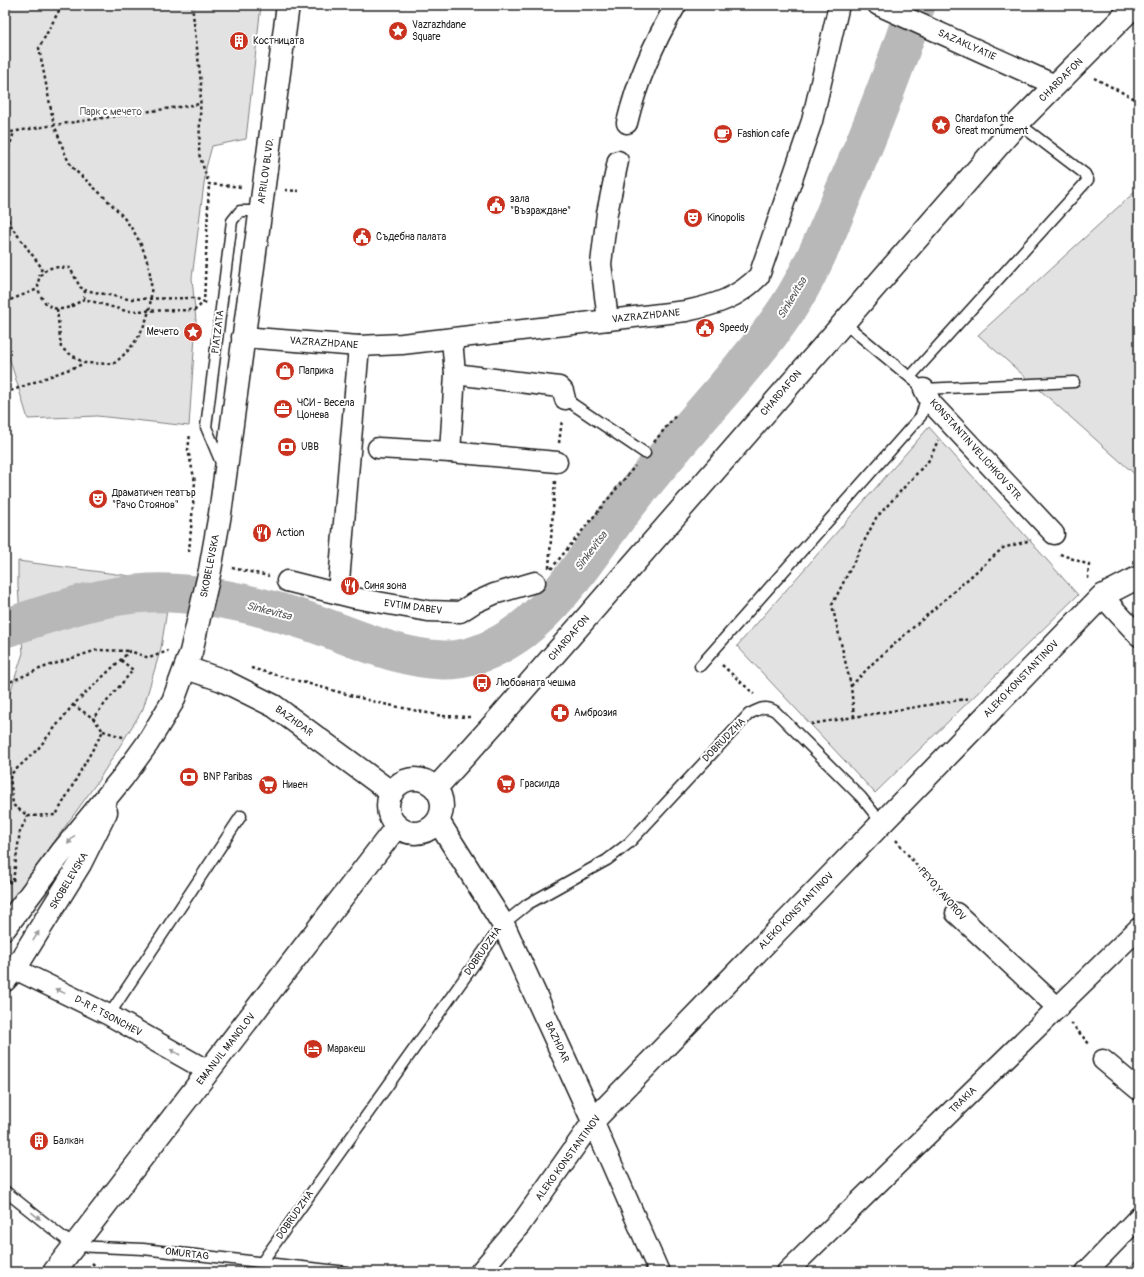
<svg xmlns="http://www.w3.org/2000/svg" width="1144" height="1277" font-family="Pangolin,sans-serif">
<rect width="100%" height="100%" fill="#fff"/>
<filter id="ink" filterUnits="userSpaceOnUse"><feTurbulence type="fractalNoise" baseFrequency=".025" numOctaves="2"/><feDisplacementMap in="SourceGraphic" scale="8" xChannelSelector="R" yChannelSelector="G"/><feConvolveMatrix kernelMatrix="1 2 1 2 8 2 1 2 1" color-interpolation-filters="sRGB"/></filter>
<g filter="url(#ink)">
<g fill="#e2e2e2" stroke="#7f7f7f">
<polygon points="5,5 261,5 246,139 212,146 206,168 192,278 196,321 189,426 97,416 28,419 5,344"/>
<polygon points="1139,188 1139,478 978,335"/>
<polygon points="929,427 1078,595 875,793 737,646"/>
<polygon points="18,561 161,580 171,585 161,648 143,709 98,781 5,910 5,708 23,653 18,587"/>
<polygon points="1139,1258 1139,1272 1125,1272"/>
</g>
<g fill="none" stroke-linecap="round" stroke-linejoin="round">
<path stroke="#b8b8b8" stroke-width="39" d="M5,628C51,613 100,595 149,593C202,591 258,605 307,621C352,636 395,658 443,660C471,661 499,647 521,631C563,599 592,549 624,508C656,467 690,428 724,389C752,356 781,323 801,286C818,256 831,223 844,192C871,130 895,69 916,5"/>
<g stroke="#1c1c1c" stroke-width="13">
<g id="lane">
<polyline points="843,322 924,389"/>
<polyline points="910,377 1088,180 1085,174 1018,123"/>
<polyline points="924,389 1074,382"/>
<polyline points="565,399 645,453"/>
<polyline points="222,465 206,427 232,221 240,211 260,211"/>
<polyline points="700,666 921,416 925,402 925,397"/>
<polyline points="109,1015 241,816"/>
<polyline points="5,1191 74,1246 143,1249 347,1272"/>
<path d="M262,1262L503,924L528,904L607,860L629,843L749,714C759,709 765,705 775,711L861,797L881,822"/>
</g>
</g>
<g stroke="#1c1c1c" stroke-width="23">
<g id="street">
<polyline points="878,5 1055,85"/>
<path d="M627,123C637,81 654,42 676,5"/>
<polyline points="608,320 601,264 607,213 618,161"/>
<path d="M242,337L359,346L402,344L686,311C715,305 738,298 759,276L812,121L839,5"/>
<polyline points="455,374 559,387 563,391 565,399"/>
<polyline points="924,389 931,403 1054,534"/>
<polyline points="378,448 450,452 557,462"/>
<polyline points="450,452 455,374 452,339"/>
<polyline points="287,581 355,598 428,611 460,612 474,603 494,594 535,582"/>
<polyline points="338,593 359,346"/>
<polyline points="1102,596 1139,636"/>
<polyline points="956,913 1058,1008"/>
<polyline points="5,967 15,969 109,1015 208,1071"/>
<polyline points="1103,1060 1139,1090"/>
<polyline points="593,1121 659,1272"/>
<polyline points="480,1272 520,1225 593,1121"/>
<polyline points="787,1272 1139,928"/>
<polyline points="1086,1272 1139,1217"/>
</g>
</g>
<g stroke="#1c1c1c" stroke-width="25">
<g id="secondary">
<polyline points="186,668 222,680 274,706 392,793"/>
<circle cx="415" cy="806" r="27"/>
<polyline points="436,788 499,718 1018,123 1135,5"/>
<polyline points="438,821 503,924 593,1121 1102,596 1139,577"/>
<polyline points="5,928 61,853 123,777 147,744 173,701 191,652 210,570 220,514 288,5"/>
<polyline points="5,980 15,969 80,864 106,812"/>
<polyline points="54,1272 397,826"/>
</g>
</g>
<g stroke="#1c1c1c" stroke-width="2.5" stroke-dasharray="3 3" stroke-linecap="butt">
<polyline points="192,5 201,83 199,154 209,184 242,187"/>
<polyline points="1094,78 1139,101"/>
<polyline points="5,133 54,125 39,48 62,5"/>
<polyline points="5,160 14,132"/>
<polyline points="285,190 299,191"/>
<polyline points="5,214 13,229 42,268 39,276"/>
<path d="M84,299L85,290L80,287L70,268C63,268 54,266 48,269C29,278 40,308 59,309C69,309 76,304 84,299L126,311L195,310L204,302L195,298L128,299L85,290"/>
<polyline points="5,302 38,289"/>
<polyline points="204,304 209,184"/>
<path d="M57,309L61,348L84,363L113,364C159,330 162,271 130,226C119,210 102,195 88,182C83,177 76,172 72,167C64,155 60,138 54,125L200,104"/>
<polyline points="5,393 83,364"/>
<polyline points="654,442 676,415"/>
<polyline points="559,443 562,420"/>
<polyline points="189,552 195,482 188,450 190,434"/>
<polyline points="1060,554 1089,565 1088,579"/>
<polyline points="232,568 269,576"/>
<polyline points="549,568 555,481"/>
<polyline points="551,569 635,466"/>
<polyline points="121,660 133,670 93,718 103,731 56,815 28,816 13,805 10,775 37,750 73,705 130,651 149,658 168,651"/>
<polyline points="722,665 754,694"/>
<polyline points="251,668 379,703 442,716 470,717"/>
<polyline points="5,684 42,668 97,650 129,651"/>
<polyline points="851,686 874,662 1003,548 1031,540"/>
<polyline points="73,705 93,718"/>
<polyline points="854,717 851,686 832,605 876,518 930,459 938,440"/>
<polyline points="811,724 971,698"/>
<polyline points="103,731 126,738"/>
<polyline points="5,777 9,773"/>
<polyline points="896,840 943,898"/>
<polyline points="13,881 20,831 28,816"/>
<polyline points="5,888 12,879"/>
<polyline points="1071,1023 1090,1045"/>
<polyline points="92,1263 102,1272"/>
</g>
<use href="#lane" stroke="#fff" stroke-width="10"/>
<use href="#street" stroke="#fff" stroke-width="20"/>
<use href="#secondary" stroke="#fff" stroke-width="22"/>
</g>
<defs><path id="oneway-solid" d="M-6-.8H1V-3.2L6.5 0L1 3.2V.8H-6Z"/></defs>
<g fill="#999">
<use href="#oneway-solid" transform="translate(71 840) rotate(129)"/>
<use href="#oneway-solid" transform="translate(36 936) rotate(-58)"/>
<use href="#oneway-solid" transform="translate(60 991) rotate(-154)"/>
<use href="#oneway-solid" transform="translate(175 1052) rotate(-150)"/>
<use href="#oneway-solid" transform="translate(36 1216) rotate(39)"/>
</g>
</g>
<defs>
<g id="sight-disc" transform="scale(1)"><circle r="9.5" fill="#c8321e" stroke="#fff"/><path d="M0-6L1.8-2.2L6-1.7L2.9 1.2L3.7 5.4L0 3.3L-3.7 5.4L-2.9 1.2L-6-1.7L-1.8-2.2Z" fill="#fff"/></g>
<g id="building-disc" transform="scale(1)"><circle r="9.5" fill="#c8321e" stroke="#fff"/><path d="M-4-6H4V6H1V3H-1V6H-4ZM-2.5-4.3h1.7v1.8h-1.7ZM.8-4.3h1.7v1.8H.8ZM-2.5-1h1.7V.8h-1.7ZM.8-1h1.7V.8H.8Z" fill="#fff"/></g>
<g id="cafe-disc" transform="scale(1)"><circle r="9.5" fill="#c8321e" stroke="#fff"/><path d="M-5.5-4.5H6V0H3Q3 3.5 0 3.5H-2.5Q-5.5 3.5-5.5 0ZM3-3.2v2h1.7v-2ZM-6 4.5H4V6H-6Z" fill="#fff"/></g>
<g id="civic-disc" transform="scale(1)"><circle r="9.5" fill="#c8321e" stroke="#fff"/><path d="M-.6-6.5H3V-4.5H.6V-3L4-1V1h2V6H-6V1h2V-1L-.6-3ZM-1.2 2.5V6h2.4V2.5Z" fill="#fff"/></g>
<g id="theatre-disc" transform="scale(1)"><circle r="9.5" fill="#c8321e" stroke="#fff"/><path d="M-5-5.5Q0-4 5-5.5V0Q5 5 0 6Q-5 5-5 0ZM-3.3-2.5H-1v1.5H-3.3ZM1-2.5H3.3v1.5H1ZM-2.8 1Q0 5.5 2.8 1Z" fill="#fff"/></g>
<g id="shop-disc" transform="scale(1)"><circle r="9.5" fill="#c8321e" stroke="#fff"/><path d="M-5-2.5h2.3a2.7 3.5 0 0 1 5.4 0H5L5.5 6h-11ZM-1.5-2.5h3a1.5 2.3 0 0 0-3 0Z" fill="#fff"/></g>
<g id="office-disc" transform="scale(1)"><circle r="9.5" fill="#c8321e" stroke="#fff"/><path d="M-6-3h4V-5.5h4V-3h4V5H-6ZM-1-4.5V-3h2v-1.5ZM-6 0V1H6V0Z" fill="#fff"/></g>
<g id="bank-disc" transform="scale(1)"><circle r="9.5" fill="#c8321e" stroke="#fff"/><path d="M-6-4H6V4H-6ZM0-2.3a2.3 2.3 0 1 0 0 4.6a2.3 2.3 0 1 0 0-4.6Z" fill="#fff"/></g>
<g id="restaurant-disc" transform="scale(1)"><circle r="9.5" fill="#c8321e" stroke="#fff"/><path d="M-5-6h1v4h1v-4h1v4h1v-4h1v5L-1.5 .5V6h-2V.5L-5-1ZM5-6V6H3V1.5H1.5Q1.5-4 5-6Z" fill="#fff"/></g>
<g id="bus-disc" transform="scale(1)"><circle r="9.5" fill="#c8321e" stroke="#fff"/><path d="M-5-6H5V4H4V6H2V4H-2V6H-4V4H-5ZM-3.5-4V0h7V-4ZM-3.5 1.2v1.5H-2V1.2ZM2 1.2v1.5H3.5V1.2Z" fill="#fff"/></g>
<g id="pharmacy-disc" transform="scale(1)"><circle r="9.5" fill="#c8321e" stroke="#fff"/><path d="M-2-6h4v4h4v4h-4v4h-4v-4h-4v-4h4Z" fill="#fff"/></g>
<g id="supermarket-disc" transform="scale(1)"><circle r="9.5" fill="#c8321e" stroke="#fff"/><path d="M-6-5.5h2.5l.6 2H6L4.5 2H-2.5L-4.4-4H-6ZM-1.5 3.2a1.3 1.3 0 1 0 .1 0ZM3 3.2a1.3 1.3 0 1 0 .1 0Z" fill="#fff"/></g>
<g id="hotel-disc" transform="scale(1)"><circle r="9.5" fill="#c8321e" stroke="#fff"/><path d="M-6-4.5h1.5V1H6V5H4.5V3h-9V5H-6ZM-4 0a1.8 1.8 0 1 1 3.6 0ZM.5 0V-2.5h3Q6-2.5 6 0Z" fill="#fff"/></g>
</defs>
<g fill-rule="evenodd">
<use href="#sight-disc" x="398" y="31"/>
<use href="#building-disc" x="239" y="41"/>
<use href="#sight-disc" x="941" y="125"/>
<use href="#cafe-disc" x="723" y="134"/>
<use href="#civic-disc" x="496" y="205"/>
<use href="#theatre-disc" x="693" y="218"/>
<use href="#civic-disc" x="362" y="237"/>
<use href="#civic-disc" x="705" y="328"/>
<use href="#sight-disc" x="193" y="332"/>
<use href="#shop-disc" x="285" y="371"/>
<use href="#office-disc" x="283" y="409"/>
<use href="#bank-disc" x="287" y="447"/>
<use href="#theatre-disc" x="98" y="499"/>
<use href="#restaurant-disc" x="262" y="533"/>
<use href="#restaurant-disc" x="350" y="586"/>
<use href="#bus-disc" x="482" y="683"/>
<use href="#pharmacy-disc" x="560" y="713"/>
<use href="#bank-disc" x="189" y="777"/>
<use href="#supermarket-disc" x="506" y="784"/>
<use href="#supermarket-disc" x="268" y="785"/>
<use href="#hotel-disc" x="313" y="1049"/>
<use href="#building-disc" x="39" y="1141"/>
</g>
<g text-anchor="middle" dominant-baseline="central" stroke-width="4" stroke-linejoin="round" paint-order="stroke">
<g font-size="10" fill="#1c1c1c" stroke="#fff" text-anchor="start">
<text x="412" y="25">Vazrazhdane<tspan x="412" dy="12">Square</tspan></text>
<text x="253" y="41">Костницата</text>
<text x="955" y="119">Chardafon the<tspan x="955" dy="12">Great monument</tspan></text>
<text x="737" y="134">Fashion cafe</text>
<text x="510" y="199">зала<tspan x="510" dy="12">"Възраждане"</tspan></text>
<text x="707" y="218">Kinopolis</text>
<text x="376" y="237">Съдебна палата</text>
<text x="719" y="328">Speedy</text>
<text x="179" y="332" text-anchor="end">Мечето</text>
<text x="299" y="371">Паприка</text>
<text x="297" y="403">ЧСИ - Весела<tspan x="297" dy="12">Цонева</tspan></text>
<text x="301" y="447">UBB</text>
<text x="112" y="493">Драматичен театър<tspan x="112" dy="12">"Рачо Стоянов"</tspan></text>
<text x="276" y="533">Action</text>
<text x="364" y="586">Синя зона</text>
<text x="496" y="683">Любовната чешма</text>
<text x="574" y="713">Амброзия</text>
<text x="203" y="777">BNP Paribas</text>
<text x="520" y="784">Грасилда</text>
<text x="282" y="785">Нивен</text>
<text x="327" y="1049">Маракеш</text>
<text x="53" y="1141">Балкан</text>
</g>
<g font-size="10" fill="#1c1c1c" stroke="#fff">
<text transform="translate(967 45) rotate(24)">SAZAKLYATIE</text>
<text transform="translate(1061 80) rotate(-45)">CHARDAFON</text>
<text transform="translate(266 171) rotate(-82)">APRILOV BLVD.</text>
<text transform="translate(646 316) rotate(-6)">VAZRAZHDANE</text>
<text transform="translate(218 332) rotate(-83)">PIATZATA</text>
<text transform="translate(324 343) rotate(4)">VAZRAZHDANE</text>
<text transform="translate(781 393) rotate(-49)">CHARDAFON</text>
<text transform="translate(976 450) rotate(48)">KONSTANTIN VELICHKOV STR.</text>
<text transform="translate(210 566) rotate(-79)">SKOBELEVSKA</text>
<text transform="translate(413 607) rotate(8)">EVTIM DABEV</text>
<text transform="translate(569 638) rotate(-49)">CHARDAFON</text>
<text transform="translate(1021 679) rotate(-46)">ALEKO KONSTANTINOV</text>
<text transform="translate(294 721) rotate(36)">BAZHDAR</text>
<text transform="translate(724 740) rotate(-46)">DOBRUDZHA</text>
<text transform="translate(69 881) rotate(-59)">SKOBELEVSKA</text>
<text transform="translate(942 894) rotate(49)">PEYO YAVOROV</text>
<text transform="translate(796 911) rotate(-46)">ALEKO KONSTANTINOV</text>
<text transform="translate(483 951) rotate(-55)">DOBRUDZHA</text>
<text transform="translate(108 1016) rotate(28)">D-R P. TSONCHEV</text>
<text transform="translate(557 1042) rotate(65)">BAZHDAR</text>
<text transform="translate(226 1049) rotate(-52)">EMANUIL MANOLOV</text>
<text transform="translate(963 1100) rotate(-44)">TRAKIA</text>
<text transform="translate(568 1158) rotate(-54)">ALEKO KONSTANTINOV</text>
<text transform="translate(295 1215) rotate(-55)">DOBRUDZHA</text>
<text transform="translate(187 1254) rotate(7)">OMURTAG</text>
</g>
<g font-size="10" fill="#575757" stroke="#fff">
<text x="111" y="112">Парк с мечето</text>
</g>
<g font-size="11" font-style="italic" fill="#5a5a5a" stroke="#fff">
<text transform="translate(792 298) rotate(-59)">Sinkevitsa</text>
<text transform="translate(591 551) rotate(-53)">Sinkevitsa</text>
<text transform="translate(269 611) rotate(14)">Sinkevitsa</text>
</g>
</g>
<rect width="1144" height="1277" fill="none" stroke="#fff" stroke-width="20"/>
<rect x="10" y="10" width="1124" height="1257" fill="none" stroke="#1c1c1c" stroke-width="1.5" filter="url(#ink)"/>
</svg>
